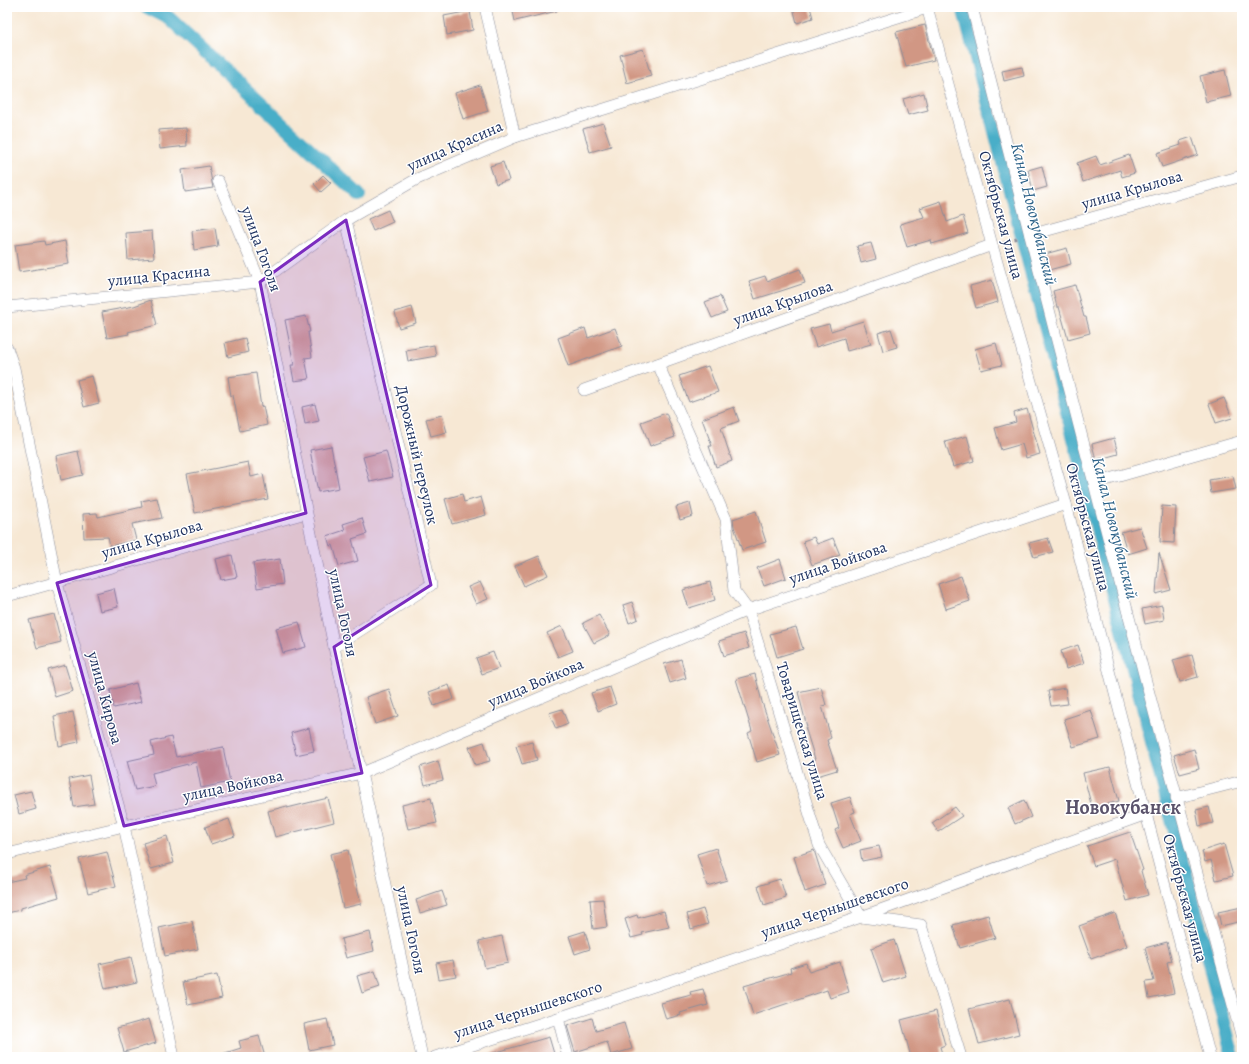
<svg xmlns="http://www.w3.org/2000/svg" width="1249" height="1064" font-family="Alegreya,serif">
<rect width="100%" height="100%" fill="#fff"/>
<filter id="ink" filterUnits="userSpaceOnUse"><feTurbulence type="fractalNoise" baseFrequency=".025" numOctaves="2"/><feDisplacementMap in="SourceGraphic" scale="8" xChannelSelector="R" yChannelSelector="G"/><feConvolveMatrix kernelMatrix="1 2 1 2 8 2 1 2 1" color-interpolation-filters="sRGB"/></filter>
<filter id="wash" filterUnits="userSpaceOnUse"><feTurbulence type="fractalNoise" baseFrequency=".012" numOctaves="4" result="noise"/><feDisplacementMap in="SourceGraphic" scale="16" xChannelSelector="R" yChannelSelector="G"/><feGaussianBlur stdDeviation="0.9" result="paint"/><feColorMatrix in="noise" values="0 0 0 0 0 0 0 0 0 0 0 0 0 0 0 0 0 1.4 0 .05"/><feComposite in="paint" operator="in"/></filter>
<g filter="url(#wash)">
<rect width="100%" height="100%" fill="#f7e8d4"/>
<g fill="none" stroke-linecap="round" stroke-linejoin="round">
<g stroke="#49aec8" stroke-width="14">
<polyline points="147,7 169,18 359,195"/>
<polyline points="963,7 1233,1057"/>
</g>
</g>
<g id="blocks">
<g fill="#d19784">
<polygon points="512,7 556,7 557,11 515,21"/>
<polygon points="793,7 810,7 813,18 797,23"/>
<polygon points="470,11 473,30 447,35 444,16"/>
<polygon points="925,25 934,60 906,67 896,32"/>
<polygon points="643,49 651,76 627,83 620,55"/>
<polygon points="1022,67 1024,76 1004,81 1002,71"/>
<polygon points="1225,70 1231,96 1206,102 1200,76"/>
<polygon points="480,85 488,111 463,119 455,93"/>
<polygon points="924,93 928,110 908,115 903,99"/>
<polygon points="603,123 611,146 590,152 583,129"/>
<polygon points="186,128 187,146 160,149 158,130"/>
<polygon points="1192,137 1198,155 1162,167 1157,153 1181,145 1180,141"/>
<polygon points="1129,155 1135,173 1122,177 1120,170 1083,182 1077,163 1096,156 1100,165"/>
<polygon points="503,162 509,180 496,184 490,166"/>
<polygon points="209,166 213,188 185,192 182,170"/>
<polygon points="1042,166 1047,187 1033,191 1028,170"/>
<polygon points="323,175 331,183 321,192 314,184"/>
<polygon points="941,201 947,222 963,216 968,233 932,244 931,240 907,247 900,224 924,217 920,208"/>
<polygon points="388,210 393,222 373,231 368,219"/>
<polygon points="215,228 218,246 194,250 192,231"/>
<polygon points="152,231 154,258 128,260 126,233"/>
<polygon points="44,241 45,245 65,241 69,264 19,272 15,245"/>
<polygon points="871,243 876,259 861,263 857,246"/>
<polygon points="1067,248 1071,264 1049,270 1045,254"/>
<polygon points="800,269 805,283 781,291 755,299 749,281 765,276 767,281"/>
<polygon points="992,280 998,302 976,308 970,286"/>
<polygon points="1075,285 1084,317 1086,317 1090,333 1068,339 1059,307 1057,307 1053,291"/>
<polygon points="720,296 727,312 712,318 705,302"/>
<polygon points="151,300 157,325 128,332 129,334 107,338 102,312 134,306"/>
<polygon points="412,307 416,323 399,328 395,312"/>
<polygon points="306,316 310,332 308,332 312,357 305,358 309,379 294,381 291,365 294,365 285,320"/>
<polygon points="863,321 871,344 847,351 844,338 816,347 810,329 829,324 831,331"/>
<polygon points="585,328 588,338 615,328 622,346 568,366 558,338"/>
<polygon points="891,329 897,347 883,351 878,333"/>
<polygon points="245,338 248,352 228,357 225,343"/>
<polygon points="996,343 1002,365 981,370 975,349"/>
<polygon points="434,345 436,356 408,361 406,350"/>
<polygon points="708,366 718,392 689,402 679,376"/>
<polygon points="256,373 261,407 263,406 267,425 240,431 233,395 231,396 228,377"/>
<polygon points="92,376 99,403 84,407 77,380"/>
<polygon points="1224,398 1232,418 1216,423 1209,404"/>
<polygon points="315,404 319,421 305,424 302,407"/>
<polygon points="734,407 739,421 721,428 732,461 716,467 709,446 712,446 702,419"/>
<polygon points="1027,409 1040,454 1026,458 1022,444 1001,450 995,428 1016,422 1014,413"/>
<polygon points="666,413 675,437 650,446 641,422"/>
<polygon points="442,415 447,432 431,436 426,419"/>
<polygon points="967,436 974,461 953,467 945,442"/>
<polygon points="1114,438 1118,454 1096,460 1092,444"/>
<polygon points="331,446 339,488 318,492 310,450"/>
<polygon points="78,451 83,475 61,480 56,456"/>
<polygon points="386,451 393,477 370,482 363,457"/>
<polygon points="248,462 251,477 263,474 268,499 195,513 187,474"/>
<polygon points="1233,476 1236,489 1211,493 1209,480"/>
<polygon points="462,494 464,502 481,497 486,515 452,524 445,499"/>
<polygon points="157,498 162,518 132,524 136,540 110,546 108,537 84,538 83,514 97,513 98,517 142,507 141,501"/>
<polygon points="690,503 693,516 680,520 676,507"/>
<polygon points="1162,506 1176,507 1174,543 1160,542"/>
<polygon points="756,511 766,542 742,550 734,527 733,519"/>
<polygon points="362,518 367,534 352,539 358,561 339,566 333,545 330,546 327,536 345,530 343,524"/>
<polygon points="1140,527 1147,548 1128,554 1121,532"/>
<polygon points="814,537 817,544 833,538 840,555 812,565 803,541"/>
<polygon points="1048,538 1053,552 1034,557 1029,543"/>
<polygon points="1159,553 1171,590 1156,594"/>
<polygon points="232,555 237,577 221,580 216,559"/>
<polygon points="539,556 548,575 524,586 515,566"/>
<polygon points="280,559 283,584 257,588 253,563"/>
<polygon points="780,559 786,578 764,586 757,568"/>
<polygon points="961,576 970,601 946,609 938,584"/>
<polygon points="480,582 488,599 476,604 468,587"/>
<polygon points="710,582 715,600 689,608 683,590"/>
<polygon points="114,588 118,607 100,611 96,593"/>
<polygon points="632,602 638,619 629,623 623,605"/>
<polygon points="1162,605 1164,620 1145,624 1142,609"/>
<polygon points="54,614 61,642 37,648 29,620"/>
<polygon points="599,615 610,635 594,643 583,623"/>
<polygon points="299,622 306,647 283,653 276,628"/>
<polygon points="562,626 573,651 558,657 547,633"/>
<polygon points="796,627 803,649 777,657 770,634"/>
<polygon points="744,633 749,648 724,656 719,641"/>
<polygon points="1078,645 1084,663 1066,669 1061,651"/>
<polygon points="493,652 499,668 482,674 476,658"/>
<polygon points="1192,655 1198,677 1180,682 1173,660"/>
<polygon points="681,659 686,678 670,683 664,664"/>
<polygon points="65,665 73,691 55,697 48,670"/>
<polygon points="755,674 762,702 780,755 757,762 748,733 752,731 736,679"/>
<polygon points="136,683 141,702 114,708 110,690"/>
<polygon points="449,685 454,699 434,706 429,692"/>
<polygon points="610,687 616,704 598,711 591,693"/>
<polygon points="821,687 826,705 822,706 831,738 827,740 837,770 817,776 812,760 815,759 805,727 807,727 798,692"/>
<polygon points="1065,688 1068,704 1051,706 1048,691"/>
<polygon points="389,689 398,716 375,724 366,697"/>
<polygon points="562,709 568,724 556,729 549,713"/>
<polygon points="1091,710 1100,739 1073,747 1064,719"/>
<polygon points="73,712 79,742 59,746 54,716"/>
<polygon points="309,728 314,751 296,755 291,733"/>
<polygon points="171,737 176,757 223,747 230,782 201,788 196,762 152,773 155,786 135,790 127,761 154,755 151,742"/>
<polygon points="484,742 490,761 475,765 469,747"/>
<polygon points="532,742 537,760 522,764 516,746"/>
<polygon points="1194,749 1199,769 1180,774 1174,755"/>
<polygon points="438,761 443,780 425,785 420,767"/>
<polygon points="1110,767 1119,801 1092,808 1083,773"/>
<polygon points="89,775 94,804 74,807 69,779"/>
<polygon points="31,791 36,809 19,814 14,795"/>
<polygon points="850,797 855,812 850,814 861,841 843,848 835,830 839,828 831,803"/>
<polygon points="328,798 334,822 275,837 268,811 287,806 287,808"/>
<polygon points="431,798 437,823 408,829 402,805"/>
<polygon points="1024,800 1031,817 1015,824 1008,808"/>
<polygon points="955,807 962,816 938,832 932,823"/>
<polygon points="1209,807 1213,823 1199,826 1196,810"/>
<polygon points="229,819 235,836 211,844 205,827"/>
<polygon points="1130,832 1143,870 1141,871 1148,895 1127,901 1115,859 1094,866 1087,846"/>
<polygon points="167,836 174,863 151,869 143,843"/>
<polygon points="1224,844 1233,876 1216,880 1211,860 1205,862 1202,851"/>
<polygon points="879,846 882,857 862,861 860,850"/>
<polygon points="716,848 727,880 707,886 697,854"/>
<polygon points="348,850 361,904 343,908 330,854"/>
<polygon points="814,850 825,885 805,892 794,857"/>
<polygon points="107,852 116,886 88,893 79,859"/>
<polygon points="50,867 59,897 21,908 21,910 7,913 7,882 25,878 24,875"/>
<polygon points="780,879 786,898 764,905 758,886"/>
<polygon points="442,891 447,905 420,913 416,900"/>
<polygon points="603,899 607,927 593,929 590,900"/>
<polygon points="1242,907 1242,921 1221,926 1218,912"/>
<polygon points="703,909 708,924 691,929 687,914"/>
<polygon points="664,911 669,927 642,933 643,935 631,938 625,919 637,915 638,918"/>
<polygon points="1115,913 1127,946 1091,959 1079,926"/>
<polygon points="988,915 995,938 960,948 953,925"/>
<polygon points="192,921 198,949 165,956 159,928"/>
<polygon points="585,931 590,949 575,954 569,936"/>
<polygon points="370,932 374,951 346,958 341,939"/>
<polygon points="502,936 508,963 485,968 479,941"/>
<polygon points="894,940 906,976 883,983 871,948"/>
<polygon points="1167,942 1172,961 1167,962 1174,993 1149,998 1146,982 1154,981 1145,948"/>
<polygon points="131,957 137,982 105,989 99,964"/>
<polygon points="453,960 456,976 439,979 436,963"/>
<polygon points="840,962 849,992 830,998 827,990 753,1015 744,986 791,972 790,968 806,963 809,972"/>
<polygon points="375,971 380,987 362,993 357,976"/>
<polygon points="217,975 222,998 188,1005 183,982"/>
<polygon points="703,989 708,1005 680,1013 681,1015 666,1019 661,1003 691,995 690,992"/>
<polygon points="1010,999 1019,1034 979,1044 969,1009"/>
<polygon points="936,1011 945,1045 940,1047 943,1057 911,1057 901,1020"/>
<polygon points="592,1018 596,1031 624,1023 632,1049 611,1055 607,1042 575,1052 567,1026"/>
<polygon points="149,1019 156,1043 124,1052 117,1028"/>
<polygon points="327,1019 333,1045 309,1050 304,1024"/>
<polygon points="259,1036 265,1057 222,1057 222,1054 241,1048 239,1041"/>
<polygon points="549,1037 555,1057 490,1057 490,1054"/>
</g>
</g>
</g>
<g filter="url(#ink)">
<use href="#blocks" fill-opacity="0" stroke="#898c99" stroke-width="1"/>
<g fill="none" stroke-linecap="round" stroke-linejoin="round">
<g stroke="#898c99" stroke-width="12">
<g id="street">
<polyline points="485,7 515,137"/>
<polyline points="927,7 992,245 1066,504 1146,814 1210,1057"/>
<path d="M972,7C1059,352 1148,696 1242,1038"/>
<polyline points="218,181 260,282 334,647 422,1057"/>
<polyline points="1030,235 1242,176"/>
<polyline points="7,307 260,282 346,220 417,179 515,137 927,8"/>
<polyline points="7,348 14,368 57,583 124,826 174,1057"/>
<polyline points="658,364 726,519 734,591 748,610 819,845 861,917 921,925 961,1057"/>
<polyline points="584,390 992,245"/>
<polyline points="1095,483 1242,441"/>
<polyline points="7,596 306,513"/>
<polyline points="334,647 431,585 346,220"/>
<polyline points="1176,798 1242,781"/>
<polyline points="7,854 124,826 362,773 748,610 1066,504"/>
<polyline points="558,1018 568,1057"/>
<polyline points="435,1057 558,1018 861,917 1149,813"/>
</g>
</g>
<polyline stroke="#898c99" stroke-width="2.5" stroke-dasharray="3 3" stroke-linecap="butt" points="1003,243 1019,238"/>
<use href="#street" stroke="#fff" stroke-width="11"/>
</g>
</g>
<path fill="#7b2cbf" fill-opacity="0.2" stroke="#7b2cbf" stroke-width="3" stroke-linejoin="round" d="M346,220L431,585L334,647L362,773L124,826L57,583L306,513L260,282Z"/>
<g text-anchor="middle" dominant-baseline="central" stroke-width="3" stroke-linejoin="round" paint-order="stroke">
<g font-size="16" fill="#1b2f5e" stroke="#fff">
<text transform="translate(455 146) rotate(-24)">улица Красина</text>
<text transform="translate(1132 190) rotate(-16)">улица Крылова</text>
<text transform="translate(1001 215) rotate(75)">Октябрьская улица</text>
<text transform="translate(261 249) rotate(70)">улица Гоголя</text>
<text transform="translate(159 276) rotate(-6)">улица Красина</text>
<text transform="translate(783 303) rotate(-20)">улица Крылова</text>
<text transform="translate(417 455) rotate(77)">Дорожный переулок</text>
<text transform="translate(1088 527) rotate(75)">Октябрьская улица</text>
<text transform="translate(152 539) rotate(-16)">улица Крылова</text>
<text transform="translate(838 563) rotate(-19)">улица Войкова</text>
<text transform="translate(343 613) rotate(78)">улица Гоголя</text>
<text transform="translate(536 683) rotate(-23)">улица Войкова</text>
<text transform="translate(105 698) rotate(75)">улица Кирова</text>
<text transform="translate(802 731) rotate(73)">Товарищеская улица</text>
<text transform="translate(233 786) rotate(-12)">улица Войкова</text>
<text transform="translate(1185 898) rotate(75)">Октябрьская улица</text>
<text transform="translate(835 908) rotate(-19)">улица Чернышевского</text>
<text transform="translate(411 930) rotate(78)">улица Гоголя</text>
<text transform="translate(528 1010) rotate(-18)">улица Чернышевского</text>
</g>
<g font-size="17" font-style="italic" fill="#2d6288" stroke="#fff">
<text transform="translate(1034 214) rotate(76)">Канал Новокубанский</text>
<text transform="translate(1115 528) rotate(76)">Канал Новокубанский</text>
</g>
<g font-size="20" font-weight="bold" fill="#5b536b" stroke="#fff">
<text x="1123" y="807">Новокубанск</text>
</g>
</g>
<rect width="1249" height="1064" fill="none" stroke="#fff" stroke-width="24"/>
</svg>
